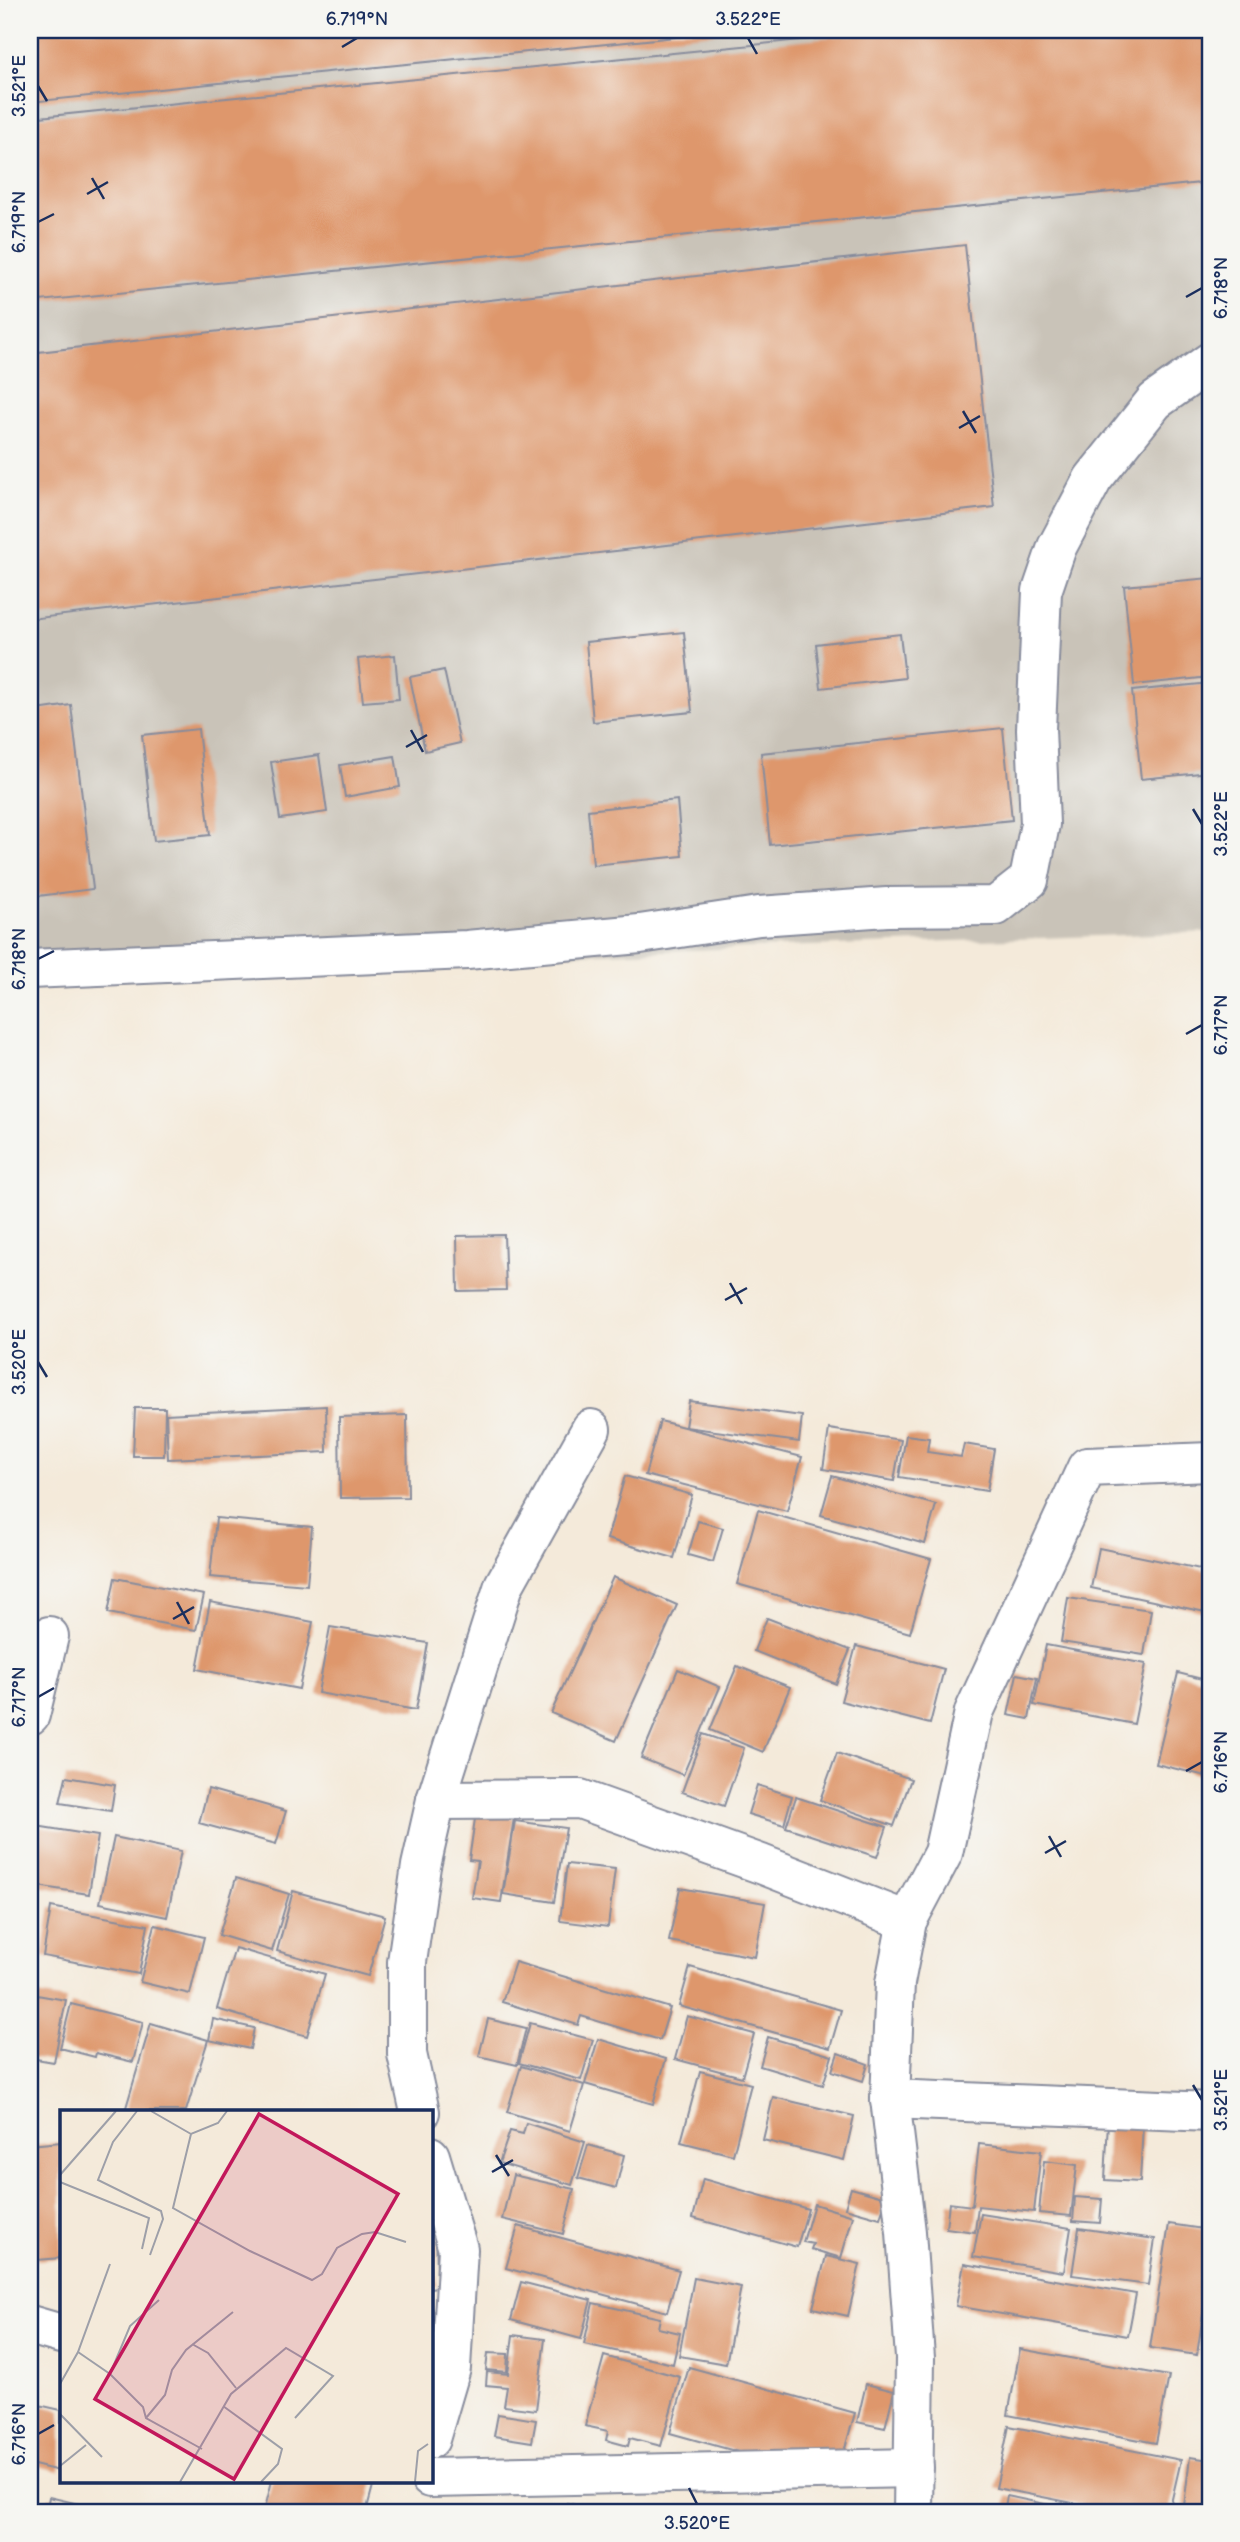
<svg xmlns="http://www.w3.org/2000/svg" width="1240" height="2542" font-family="'Balsamiq Sans',sans-serif">
<rect width="100%" height="100%" fill="#f6f6f2"/>
<filter id="ink" filterUnits="userSpaceOnUse"><feTurbulence type="fractalNoise" baseFrequency=".0143" numOctaves="2"/><feDisplacementMap in="SourceGraphic" scale="14" xChannelSelector="R" yChannelSelector="G"/><feConvolveMatrix kernelMatrix="1 2 1 2 8 2 1 2 1" color-interpolation-filters="sRGB"/></filter>
<filter id="wash" filterUnits="userSpaceOnUse"><feTurbulence type="fractalNoise" baseFrequency=".00686" numOctaves="4" result="noise"/><feDisplacementMap in="SourceGraphic" scale="28" xChannelSelector="R" yChannelSelector="G"/><feGaussianBlur stdDeviation="1.57" result="paint"/><feColorMatrix in="noise" values="0 0 0 0 0 0 0 0 0 0 0 0 0 0 0 0 0 1.4 0 .05"/><feComposite in="paint" operator="in"/></filter>
<g filter="url(#wash)">
<rect width="100%" height="100%" fill="#f4eada"/>
<polygon fill="#c9c3b8" points="30,30 1210,30 1210,932 30,973"/>
<g id="blocks">
<g fill="#de976c">
<polygon points="30,30 725,30 725,32 30,102"/>
<polygon points="900,30 1210,30 1210,182 30,302 30,118"/>
<polygon points="965,245 994,507 30,619 30,353"/>
<polygon points="1210,578 1210,677 1134,685 1124,586"/>
<polygon points="684,632 692,712 593,722 586,642"/>
<polygon points="900,634 905,678 821,688 816,644"/>
<polygon points="395,655 399,699 363,702 358,659"/>
<polygon points="444,670 460,743 425,751 410,677"/>
<polygon points="1210,683 1210,772 1141,779 1132,691"/>
<polygon points="71,705 93,889 30,897 30,711"/>
<polygon points="1003,728 1012,820 770,845 761,753"/>
<polygon points="198,729 210,835 154,841 142,735"/>
<polygon points="319,755 327,812 280,819 271,762"/>
<polygon points="395,756 400,787 345,797 340,765"/>
<polygon points="677,800 682,856 593,865 588,810"/>
<polygon points="504,1235 506,1290 458,1291 457,1236"/>
<polygon points="689,1401 802,1416 799,1442 685,1427"/>
<polygon points="326,1406 327,1452 168,1459 166,1414"/>
<polygon points="135,1408 165,1408 164,1456 133,1456"/>
<polygon points="407,1415 408,1497 340,1498 339,1417"/>
<polygon points="660,1421 802,1457 787,1511 645,1475"/>
<polygon points="829,1429 901,1440 894,1481 823,1469"/>
<polygon points="906,1435 929,1438 927,1452 961,1457 964,1444 994,1449 987,1491 899,1477"/>
<polygon points="625,1476 692,1495 674,1558 607,1539"/>
<polygon points="832,1476 936,1505 925,1544 821,1515"/>
<polygon points="758,1510 931,1559 910,1633 737,1584"/>
<polygon points="216,1518 312,1527 307,1585 210,1577"/>
<polygon points="698,1521 723,1528 713,1562 688,1555"/>
<polygon points="1099,1548 1210,1571 1210,1613 1091,1588"/>
<polygon points="613,1577 677,1605 616,1741 551,1713"/>
<polygon points="115,1578 204,1595 196,1630 108,1613"/>
<polygon points="1068,1598 1151,1610 1144,1655 1061,1642"/>
<polygon points="210,1602 313,1622 299,1689 197,1669"/>
<polygon points="767,1618 850,1650 836,1684 754,1651"/>
<polygon points="330,1627 428,1643 416,1710 318,1693"/>
<polygon points="1046,1645 1146,1664 1134,1724 1034,1705"/>
<polygon points="856,1646 944,1669 930,1724 841,1701"/>
<polygon points="737,1666 790,1687 763,1752 710,1730"/>
<polygon points="678,1669 720,1687 683,1775 641,1758"/>
<polygon points="1178,1673 1210,1681 1210,1777 1156,1764"/>
<polygon points="1017,1674 1037,1678 1029,1719 1008,1715"/>
<polygon points="703,1734 744,1748 724,1806 682,1792"/>
<polygon points="837,1753 911,1779 894,1826 820,1800"/>
<polygon points="66,1777 115,1785 111,1811 60,1803"/>
<polygon points="757,1785 792,1796 784,1825 748,1814"/>
<polygon points="208,1789 286,1811 276,1844 199,1823"/>
<polygon points="796,1797 887,1827 877,1857 786,1827"/>
<polygon points="476,1812 514,1818 501,1902 472,1898 478,1861 469,1860"/>
<polygon points="515,1821 566,1828 554,1902 503,1894"/>
<polygon points="30,1825 98,1836 89,1894 30,1885"/>
<polygon points="114,1837 181,1851 167,1917 100,1903"/>
<polygon points="567,1864 615,1869 608,1927 560,1921"/>
<polygon points="236,1878 289,1894 272,1951 219,1935"/>
<polygon points="680,1888 765,1903 755,1957 669,1941"/>
<polygon points="293,1891 385,1916 368,1976 277,1951"/>
<polygon points="51,1907 148,1925 139,1974 43,1956"/>
<polygon points="155,1925 204,1937 190,1994 140,1982"/>
<polygon points="235,1948 325,1974 307,2036 217,2009"/>
<polygon points="515,1962 670,2008 660,2040 581,2016 578,2025 502,2002"/>
<polygon points="690,1967 841,2010 830,2048 679,2006"/>
<polygon points="37,1995 66,2000 54,2062 30,2058 30,2029"/>
<polygon points="71,2004 143,2022 133,2062 96,2053 95,2057 60,2048"/>
<polygon points="687,2016 754,2034 742,2077 675,2059"/>
<polygon points="213,2019 254,2028 250,2049 209,2040"/>
<polygon points="488,2019 526,2028 517,2065 479,2056"/>
<polygon points="151,2023 208,2040 186,2111 125,2111"/>
<polygon points="530,2023 593,2040 581,2080 519,2063"/>
<polygon points="768,2037 832,2056 823,2085 760,2066"/>
<polygon points="598,2039 666,2059 653,2104 585,2084"/>
<polygon points="838,2053 868,2064 863,2081 832,2071"/>
<polygon points="521,2066 584,2085 570,2131 507,2112"/>
<polygon points="700,2071 751,2084 733,2155 681,2142"/>
<polygon points="773,2097 854,2116 844,2160 763,2140"/>
<polygon points="1108,2121 1143,2123 1140,2182 1105,2180"/>
<polygon points="526,2123 585,2142 572,2185 499,2163 510,2131 523,2134"/>
<polygon points="61,2142 61,2258 37,2260 30,2145"/>
<polygon points="979,2144 1041,2151 1034,2212 978,2206 975,2232 946,2228 949,2203 972,2206"/>
<polygon points="588,2145 624,2155 616,2188 578,2178"/>
<polygon points="1044,2161 1077,2165 1071,2216 1039,2213"/>
<polygon points="513,2175 574,2189 563,2234 502,2219"/>
<polygon points="703,2179 808,2209 797,2247 693,2218"/>
<polygon points="851,2188 886,2198 880,2218 845,2208"/>
<polygon points="1075,2197 1102,2199 1100,2223 1073,2221"/>
<polygon points="814,2204 853,2216 841,2258 811,2249 813,2244 803,2242"/>
<polygon points="430,2208 436,2208 437,2287 430,2288"/>
<polygon points="981,2214 1071,2228 1064,2272 973,2257"/>
<polygon points="1169,2224 1210,2230 1210,2266 1197,2355 1150,2348"/>
<polygon points="518,2226 679,2270 667,2312 506,2268"/>
<polygon points="1079,2228 1155,2239 1148,2285 1072,2275"/>
<polygon points="826,2256 860,2264 848,2316 813,2308"/>
<polygon points="964,2264 1136,2294 1128,2336 956,2306"/>
<polygon points="694,2278 741,2287 726,2364 679,2356"/>
<polygon points="521,2282 591,2300 581,2339 511,2320"/>
<polygon points="593,2303 660,2318 658,2328 680,2333 673,2364 584,2344"/>
<polygon points="513,2335 545,2339 536,2410 504,2406 507,2387 486,2385 487,2372 508,2374"/>
<polygon points="1020,2349 1169,2376 1156,2443 1008,2415"/>
<polygon points="488,2353 508,2354 507,2372 486,2370"/>
<polygon points="604,2356 680,2377 661,2446 630,2438 628,2446 606,2440 608,2431 585,2426"/>
<polygon points="689,2367 855,2413 836,2479 670,2433"/>
<polygon points="866,2384 894,2391 885,2428 857,2422"/>
<polygon points="30,2403 61,2410 61,2460 59,2471 30,2464"/>
<polygon points="498,2414 536,2420 532,2442 494,2436"/>
<polygon points="1009,2426 1181,2460 1169,2512 1119,2512 996,2488"/>
<polygon points="1190,2457 1210,2460 1210,2509 1184,2506"/>
<polygon points="272,2481 372,2481 374,2482 366,2512 264,2512"/>
<polygon points="1007,2496 1078,2511 1078,2512 1004,2512"/>
<polygon points="49,2497 109,2511 108,2512 46,2512"/>
<polygon points="567,2503 598,2511 598,2512 564,2512"/>
</g>
</g>
</g>
<g filter="url(#ink)">
<use href="#blocks" fill-opacity="0" stroke="#888c9c" stroke-width="2"/>
<g fill="none" stroke-linecap="round" stroke-linejoin="round">
<g stroke="#888c9c" stroke-width="42">
<g id="minor">
<polyline points="30,969 467,950 640,934 759,916 887,907 996,906 1029,880 1040,824 1036,729 1042,591 1057,547 1093,479 1155,401 1210,362"/>
<polyline points="30,1715 49,1636"/>
<polyline points="436,1800 580,1799 761,1864 907,1921"/>
<polyline points="890,2099 1210,2112"/>
<polyline points="420,2112 407,2054 407,1962 421,1866 436,1800 504,1585 591,1429"/>
<polyline points="430,2156 458,2249 451,2368 430,2439"/>
<polyline points="30,2325 61,2334"/>
<polyline points="430,2478 914,2468"/>
<polyline points="913,2512 915,2358 906,2232 890,2099 895,1983 907,1921 943,1853 974,1712 1087,1467 1210,1462"/>
</g>
</g>
<use href="#minor" stroke="#fff" stroke-width="38"/>
</g>
</g>
<path fill="none" stroke="#1b2f5e" stroke-width="2.5" d="M748,38L757,54M342,47L357,38M38,86L47,101M92,178L104,199M87,194L108,182M38,222L54,214M1186,297L1202,288M963,411L976,433M959,428L980,416M411,730L423,752M406,747L427,735M1193,809L1202,824M38,959L54,951M1186,1034L1202,1025M730,1283L742,1304M725,1300L747,1288M38,1362L47,1377M177,1602L189,1624M173,1619L194,1607M38,1697L54,1688M1186,1771L1202,1762M1049,1836L1061,1857M1045,1853L1066,1841M1193,2085L1202,2100M496,2155L509,2176M492,2172L513,2160M38,2434L54,2425M689,2488L697,2504"/>
<g transform="translate(60 2110)">
<rect width="373" height="373" fill="#f4eada"/>
<path fill="none" stroke="#9d9fa8" stroke-width="2" d="M77,1L53,32L38,70L101,101L103,109L90,145M91,1L131,24L158,13L167,1M131,24L113,98L190,141L252,170L262,164L277,138L302,124L315,122L346,132M0,65L56,1M0,72L89,108L82,139M132,234L148,243L176,278M18,242L50,264L83,297L86,308L142,339M50,264L70,216L99,190M0,274L18,242L50,154M163,296L222,339L218,354L201,372M0,304L42,347M86,308L105,285L112,260L126,240L173,202M0,356L26,335M120,372L171,284L226,238L273,266L235,308M355,372L358,341L368,334"/>
<path fill="#c2185b" fill-opacity="0.15" stroke="#c2185b" stroke-width="3.5" d="M199,4L338,84L174,369L35,289Z"/>
<rect width="373" height="373" fill="none" stroke="#1b2f5e" stroke-width="3.5"/>
</g>
<rect width="1240" height="2542" fill="none" stroke="#f6f6f2" stroke-width="77"/>
<rect x="38" y="38" width="1164" height="2466" fill="none" stroke="#1b2f5e" stroke-width="2.5"/>
<g font-size="18" text-anchor="middle" fill="#1b2f5e">
<text x="357" y="25">6.719°N</text>
<text x="748" y="25">3.522°E</text>
<text transform="translate(19 86) rotate(-90)" y="6">3.521°E</text>
<text transform="translate(19 222) rotate(-90)" y="6">6.719°N</text>
<text transform="translate(1221 288) rotate(-90)" y="6">6.718°N</text>
<text transform="translate(1221 824) rotate(-90)" y="6">3.522°E</text>
<text transform="translate(19 959) rotate(-90)" y="6">6.718°N</text>
<text transform="translate(1221 1025) rotate(-90)" y="6">6.717°N</text>
<text transform="translate(19 1362) rotate(-90)" y="6">3.520°E</text>
<text transform="translate(19 1697) rotate(-90)" y="6">6.717°N</text>
<text transform="translate(1221 1762) rotate(-90)" y="6">6.716°N</text>
<text transform="translate(1221 2100) rotate(-90)" y="6">3.521°E</text>
<text transform="translate(19 2434) rotate(-90)" y="6">6.716°N</text>
<text x="697" y="2529">3.520°E</text>
</g>
</svg>
